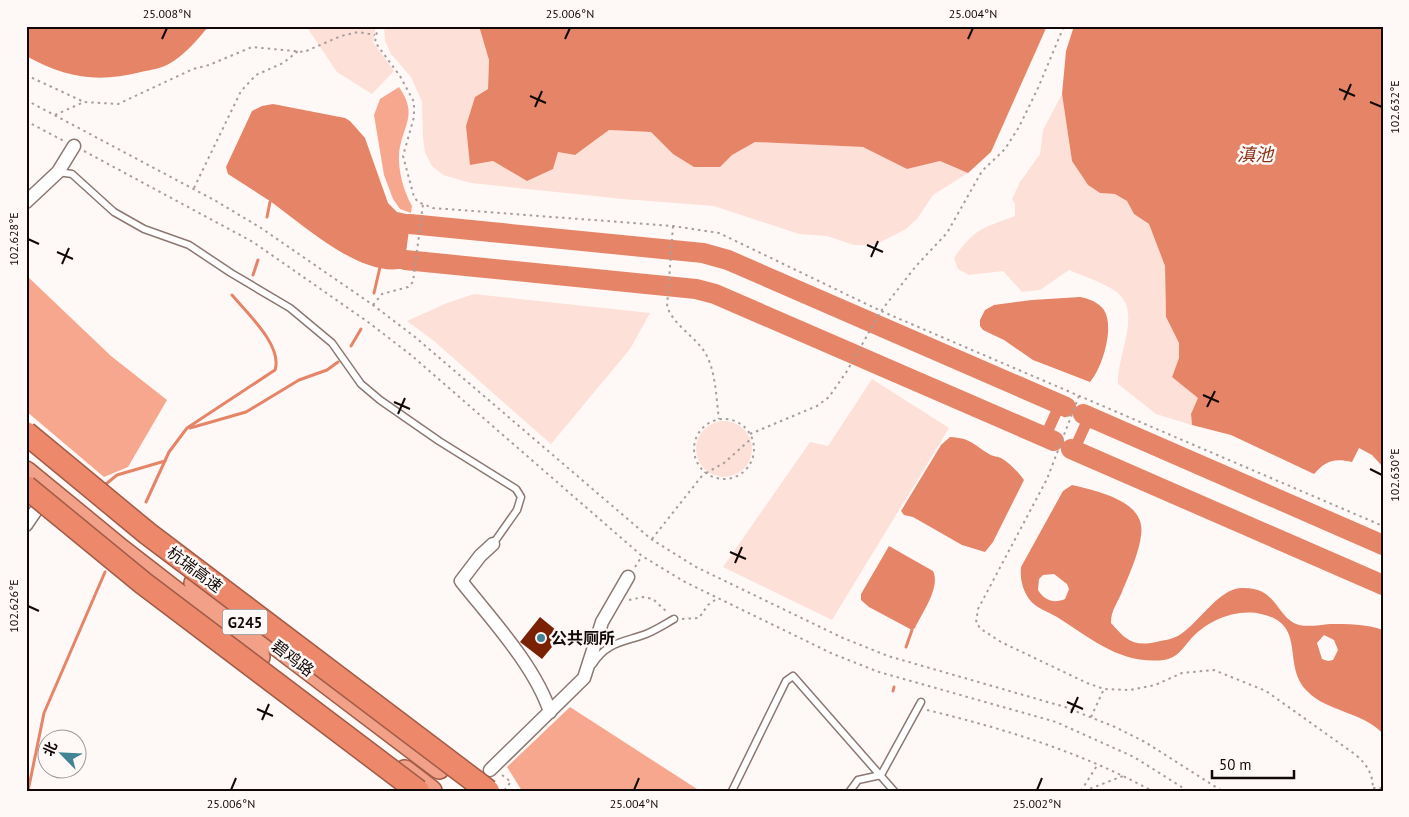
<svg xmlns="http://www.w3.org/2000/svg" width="1409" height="817" font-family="'PT Sans','Noto Sans SC',sans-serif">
<rect width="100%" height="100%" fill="#fef9f7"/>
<g fill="#fde0d7">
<polygon points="306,26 376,26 373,42 394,71 372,94 337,72"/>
<polygon points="384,26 479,26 489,60 488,89 475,97 470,165 493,161 527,181 558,152 575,155 609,130 651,132 673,154 720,167 732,155 754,142 863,147 907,169 940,161 968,173 933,195 917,219 906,229 875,245 854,245 827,236 799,234 714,206 623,199 471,183 443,175 432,166 425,153 423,138 422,102 411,77 391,54 385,41"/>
<path d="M1062,94L1072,161L1088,185L1100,193L1115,194L1127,201L1134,214L1149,224L1165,266L1166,317L1179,343V358L1172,377L1199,398L1191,414L1192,425L1156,414L1118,384C1116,354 1146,308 1112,289C1099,281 1083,276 1069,270L1040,290L1022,292L1003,271L969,275L958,269L954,258C975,228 981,229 1015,216V204L1012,199L1020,182L1040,154L1043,130Z"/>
<polygon points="474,294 650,313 630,349 551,444 434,341 407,321 447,303"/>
<polygon points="872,379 949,428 832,620 723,567 810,442 828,446"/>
<circle cx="724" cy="449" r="28"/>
</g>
<g fill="#f8a78f">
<path d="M399,87C419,116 402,125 399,154C398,171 404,192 412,206L411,213L400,209L393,199L384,175L374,115L380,99Z"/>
<polygon points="26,275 111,356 167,400 128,467 104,477 26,411"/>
<polygon points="570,707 697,789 699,791 522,791 507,767"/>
</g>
<g fill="#e68468" fill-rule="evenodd">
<path d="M26,26H209C197,40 183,57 167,65C159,69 149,70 141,72C97,83 66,78 26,56Z"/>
<polygon points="479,26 1047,26 991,152 968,173 940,161 907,169 863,147 755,142 732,155 720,167 694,167 673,154 651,132 609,130 575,155 558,152 553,169 527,181 493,161 470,165 466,126 475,97 488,89 489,60"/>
<path d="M1074,26H1383V467L1372,455L1359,448L1352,462C1335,458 1326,460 1314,474L1231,435L1192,425L1191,414L1198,398L1172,377L1179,358V343L1166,317L1165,266L1149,224L1134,214L1127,201L1115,194L1100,193L1088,185L1072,161L1062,94L1066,51Z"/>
<path d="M273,104L345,118L350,121L365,138L388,203L397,212L411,215L404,268C362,279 302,224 270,201C256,192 242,183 228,174L226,167L252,111L262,106Z"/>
<path d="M1080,297C1090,299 1098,302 1104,310C1115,327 1102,369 1090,382L1033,360L1004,340L983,330L980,326V320L985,310L994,305L1032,300Z"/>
<path d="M950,437C971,438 974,445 989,454C993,457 998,456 1001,458C1010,463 1018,472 1024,480L993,542L985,552L962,545L913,517L904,515L901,511L941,445Z"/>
<path d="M1072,485C1093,490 1137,499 1141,525C1144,543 1129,575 1122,592C1117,604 1111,610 1111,623C1126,640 1133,647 1156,642C1165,640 1174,639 1181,634C1199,622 1219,589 1241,588C1278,586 1275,617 1299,625C1308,627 1321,625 1330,624C1347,624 1367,624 1383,630V734C1364,712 1327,712 1307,691C1281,665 1308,624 1261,614C1236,608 1206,621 1190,640C1182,649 1177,658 1164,660C1120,665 1091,638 1057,617C1047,611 1037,609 1029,599C1022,589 1020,578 1021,567L1063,491ZM1054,574L1067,584L1069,589L1065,599C1054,604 1044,600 1038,590L1039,579L1043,575ZM1324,635L1334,640L1338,650L1333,660L1328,661L1322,659L1317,643Z"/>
<path d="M889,546L933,571C941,587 922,613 915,628L912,630L869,607L861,600V594Z"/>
</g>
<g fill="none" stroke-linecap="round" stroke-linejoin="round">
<g stroke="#e68468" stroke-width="3">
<polyline points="267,217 270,202"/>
<polyline points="253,275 258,260"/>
<polyline points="374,293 380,267"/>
<polyline points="351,346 361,329"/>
<polyline points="190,428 246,412 299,380 327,370 338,362"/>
<polyline points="106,484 117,475 165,461"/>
<path d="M146,502L169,452L187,428L275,370C283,346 247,313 232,295"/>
<polyline points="906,647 912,630"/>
<polyline points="893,691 894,687"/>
<polyline points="28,791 44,713 105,572"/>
</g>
<g stroke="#e68468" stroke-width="11">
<polyline points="1045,437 1060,404"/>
<polyline points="1074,450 1089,417"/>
</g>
<g stroke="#e68468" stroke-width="20">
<polyline points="410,224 703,253 728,260 1066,407"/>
<polyline points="405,260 696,289 715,294 1054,441"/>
<polyline points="1083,414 1383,545"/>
<polyline points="1071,449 1383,585"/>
</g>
</g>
<polygon fill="#792102" points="540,617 562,635 542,659 520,642"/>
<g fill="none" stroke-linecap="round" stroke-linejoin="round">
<g stroke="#8c7771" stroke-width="9">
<g id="service">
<polyline points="58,172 72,174 114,212 144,229 189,245 231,273 290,308 332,343 361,384 380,400 439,441 516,489 521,497 517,510 493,544"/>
<polyline points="564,639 595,640"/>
<path d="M593,664C606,642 625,642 646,634C656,630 665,624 674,619"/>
<polyline points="732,791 786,681 793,676 894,791"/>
<polyline points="850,791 858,780 881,775 921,702"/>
</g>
</g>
<g stroke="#8c7771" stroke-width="15">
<g id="minor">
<polyline points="26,202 58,172 74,146"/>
<polyline points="26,525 45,497"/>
<path d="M493,544L480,556L461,581C491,619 535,666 550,712"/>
<polyline points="490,770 584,678 602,622 628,577"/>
</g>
</g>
<g stroke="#a15c48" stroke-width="24">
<g id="trunk">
<polyline points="26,472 121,550 259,657"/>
<polyline points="195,583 439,768"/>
<polyline points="405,771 431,791"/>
</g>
</g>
<g stroke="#a69f9d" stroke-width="2" stroke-dasharray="2.5 4" stroke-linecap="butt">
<polyline points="378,26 375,42 400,76 414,102 414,117 403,156 414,197 418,202 433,208 673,226 719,233 881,311 1383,526"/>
<polyline points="26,75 84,102"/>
<polyline points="26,100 216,201 261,228 373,305 415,337 651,539 696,567 843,638 888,656 1065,707 1115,727 1145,742 1222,791"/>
<polyline points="55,115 84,102 118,104 193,69 209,65 252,47 304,52 341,36 358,32 375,35"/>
<polyline points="26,121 64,141"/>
<polyline points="84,151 253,242 368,322 411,355 642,556 685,582 833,654 879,672 1056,722 1134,757 1188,791"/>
<polyline points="194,188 241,91 256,75 283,63 298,51"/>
<path d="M673,226L667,307C675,326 693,335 704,351C716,369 716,398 719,419"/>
<polyline points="373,305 382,294 408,287 413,282 423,204"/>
<path d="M1079,396L1047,479L978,609L976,623L981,629L1001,642L1087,683L1104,689L1130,690L1155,685L1182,673L1214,670L1266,691L1356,755C1368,766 1373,774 1373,791"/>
<circle cx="724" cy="449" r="30"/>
<polyline points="750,434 817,406 829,397 847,371 881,311 916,266 947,233 982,171 1005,149 1019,127 1038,88 1064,26"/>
<polyline points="706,473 724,463 752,438"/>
<polyline points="652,539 705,472"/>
<polyline points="635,567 642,556"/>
<polyline points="629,600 643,597 653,599 668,613"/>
<polyline points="682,619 699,618 708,605 718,598"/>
<path d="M927,710C1005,729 1081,752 1152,791"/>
<polyline points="1091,717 1104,689"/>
<polyline points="502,775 511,782 505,789"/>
<polyline points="1373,788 1383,788"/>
<polyline points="1081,791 1098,764"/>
<polyline points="1084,791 1123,776"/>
</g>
<use href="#service" stroke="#fff" stroke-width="6"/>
<use href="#minor" stroke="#fff" stroke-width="12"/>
<use href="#trunk" stroke="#f2a088" stroke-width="21"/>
<g stroke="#a15c48" stroke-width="25" stroke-linecap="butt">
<g id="motorway-bridge">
<polyline points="26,433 147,533 488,791"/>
<polyline points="26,487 143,583 418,791"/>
</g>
</g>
<use href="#motorway-bridge" stroke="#ee886b" stroke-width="22"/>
</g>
<path fill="none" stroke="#110907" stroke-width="2" d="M162,39L167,28M565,39L570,28M968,39L973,28M1339,89L1355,96M530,96L546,103M1344,100L1351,84M1370,102L1382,107M535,107L542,91M28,239L39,244M867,245L883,252M57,252L73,259M871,257L878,241M62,264L69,248M1203,395L1219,402M394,402L410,409M1207,407L1215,391M398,414L405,398M1370,469L1382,475M730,552L746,559M735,563L742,547M28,606L39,611M1067,702L1083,709M257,709L273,716M1071,713L1078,697M262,720L269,704M231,790L236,778M634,790L639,778M1037,790L1042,778"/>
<circle fill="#428495" stroke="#fef9f7" stroke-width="2" cx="541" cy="638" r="5"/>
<g text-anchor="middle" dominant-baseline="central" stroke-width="5" stroke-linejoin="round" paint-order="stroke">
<rect fill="#fef9f7" stroke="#58514f" stroke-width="1" x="222.5" y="609.5" width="45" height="25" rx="4"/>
<g font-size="15" font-weight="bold" fill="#110907">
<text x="245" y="622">G245</text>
</g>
<g font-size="16" fill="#110907" stroke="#fef9f7">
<text transform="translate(195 569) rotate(37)">杭瑞高速</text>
<text transform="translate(293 658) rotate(37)">碧鸡路</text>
</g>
<g font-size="16" font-weight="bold" fill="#110907" stroke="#fef9f7" text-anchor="start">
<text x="551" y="638">公共厕所</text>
</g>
<g font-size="18" font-style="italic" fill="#8b3319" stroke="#fef9f7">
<text x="1255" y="154">滇池</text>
</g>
</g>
<rect width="1409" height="817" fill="none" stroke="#fef9f7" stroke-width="55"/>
<g transform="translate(62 754) rotate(294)"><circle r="24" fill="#fef9f7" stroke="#9f9997"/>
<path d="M0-4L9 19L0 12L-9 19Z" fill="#428495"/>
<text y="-8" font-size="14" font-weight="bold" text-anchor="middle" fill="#110907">北</text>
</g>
<path d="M1212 770v8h82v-8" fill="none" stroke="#110907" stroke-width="2.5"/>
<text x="1219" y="770" font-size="15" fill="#110907" stroke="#fef9f7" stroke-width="4" paint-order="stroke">50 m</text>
<rect x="28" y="28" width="1354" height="762" fill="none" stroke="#110907" stroke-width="2"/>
<g font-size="12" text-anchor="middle" fill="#110907">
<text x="167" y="18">25.008°N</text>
<text x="570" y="18">25.006°N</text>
<text x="973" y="18">25.004°N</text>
<text transform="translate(1395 107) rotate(-90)" y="4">102.632°E</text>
<text transform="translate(14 239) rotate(-90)" y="4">102.628°E</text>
<text transform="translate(1395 475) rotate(-90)" y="4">102.630°E</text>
<text transform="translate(14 606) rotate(-90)" y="4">102.626°E</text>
<text x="231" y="808">25.006°N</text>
<text x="634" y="808">25.004°N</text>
<text x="1037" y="808">25.002°N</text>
</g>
</svg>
